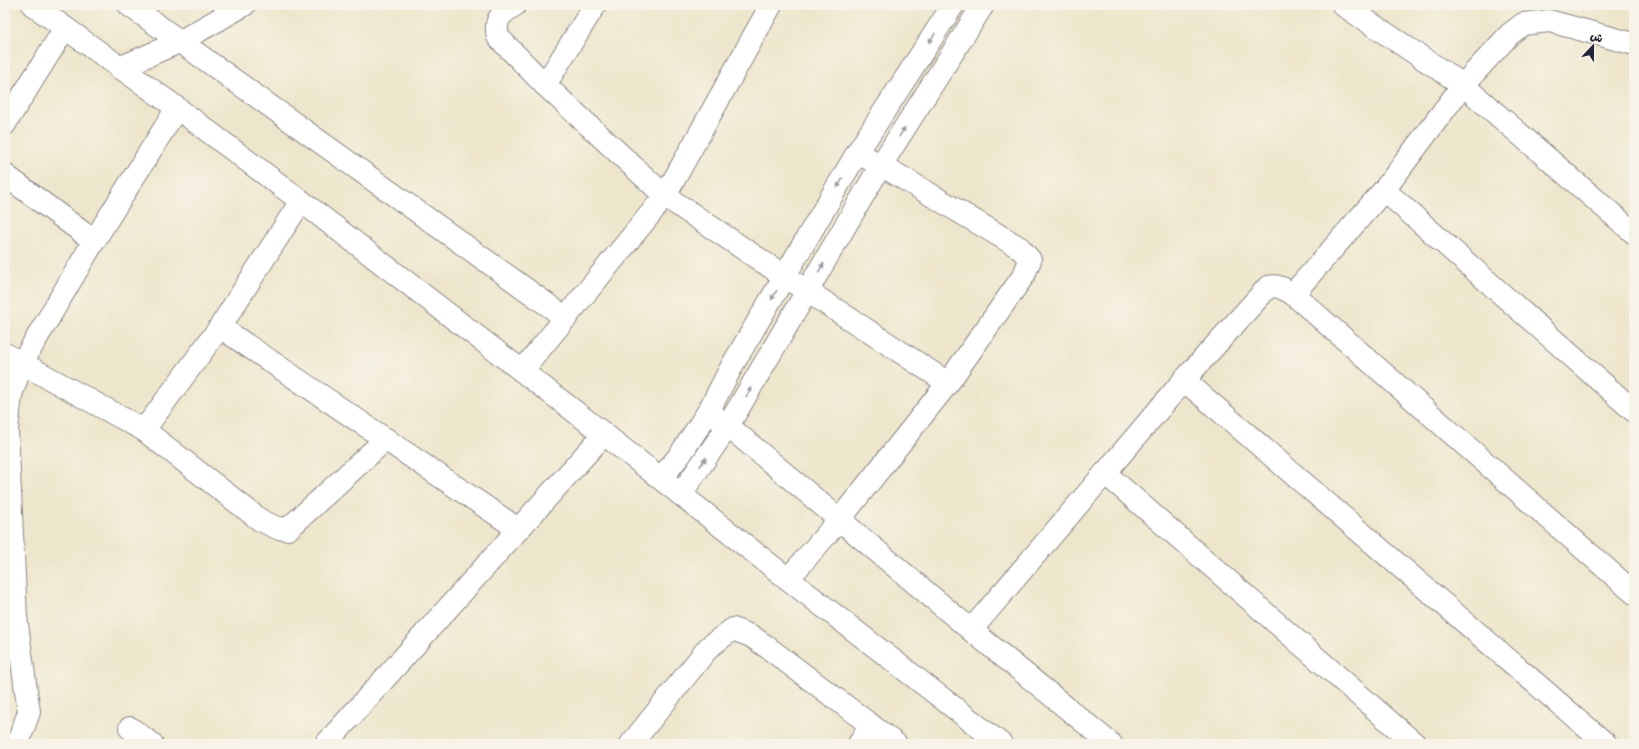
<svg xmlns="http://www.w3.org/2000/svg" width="1639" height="749" font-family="Caveat,'Playpen Sans Arabic',sans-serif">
<rect width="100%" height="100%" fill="#f7f3e8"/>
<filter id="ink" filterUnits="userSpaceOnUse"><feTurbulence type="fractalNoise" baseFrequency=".025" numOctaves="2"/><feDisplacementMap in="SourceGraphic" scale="8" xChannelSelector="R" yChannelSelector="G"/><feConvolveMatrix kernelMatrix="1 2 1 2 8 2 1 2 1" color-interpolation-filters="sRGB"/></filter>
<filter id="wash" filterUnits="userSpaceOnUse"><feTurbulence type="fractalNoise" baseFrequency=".012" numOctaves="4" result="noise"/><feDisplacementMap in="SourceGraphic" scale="16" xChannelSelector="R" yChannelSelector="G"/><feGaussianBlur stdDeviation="0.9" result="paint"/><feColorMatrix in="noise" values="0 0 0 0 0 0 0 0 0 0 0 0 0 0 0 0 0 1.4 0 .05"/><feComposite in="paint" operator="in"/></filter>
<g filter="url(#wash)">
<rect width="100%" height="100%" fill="#eee6cc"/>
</g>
<g filter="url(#ink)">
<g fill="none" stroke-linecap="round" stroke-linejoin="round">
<g stroke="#888484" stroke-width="24">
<g id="minor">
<polyline points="129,5 566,318"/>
<path d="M515,5C500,14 494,20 498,37L545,85L665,196L771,5"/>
<polyline points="1343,5 1463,85 1510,34 1523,24 1549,21 1634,44"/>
<polyline points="119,68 179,42 244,5"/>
<polyline points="545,85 595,5"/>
<polyline points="5,124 65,28"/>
<polyline points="5,175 94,241"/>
<polyline points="1384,190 1463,85 1634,233"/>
<polyline points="1293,294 1634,593"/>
<polyline points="220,327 518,529"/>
<polyline points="5,354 144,430 260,520 277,528 288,529 386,439"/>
<polyline points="522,371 665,196 784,276 948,383 1024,275 1030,260 1020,248 881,165 857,153"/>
<polyline points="1184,380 1606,744"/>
<polyline points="716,417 728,426 971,630 1111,744"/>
<polyline points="144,430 220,327 301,201"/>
<path d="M1105,473L1184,380L1268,287C1278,284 1285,290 1293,294L1384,190L1634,411"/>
<polyline points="661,478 680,455 708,412 733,364 857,153 953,5"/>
<polyline points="681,494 728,426 881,165 983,5"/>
<polyline points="788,579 840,519 948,383"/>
<polyline points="971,630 1105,473 1415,744"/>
<polyline points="130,728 152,744"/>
<polyline points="15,744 20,737 29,712 16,617 7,430 11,395 22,363 94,241 177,108"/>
<polyline points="326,744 604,434"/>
<polyline points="631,744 709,647 733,629 751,636 767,647 896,744"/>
<polyline points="859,744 871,725"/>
</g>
</g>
<g stroke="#888484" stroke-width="24">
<polyline id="tertiary" points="33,5 177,108 301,201 604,434 788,579 1001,744"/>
</g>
<use href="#minor" stroke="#fff" stroke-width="22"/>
<use href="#tertiary" stroke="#fff" stroke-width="22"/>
</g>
<defs><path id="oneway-solid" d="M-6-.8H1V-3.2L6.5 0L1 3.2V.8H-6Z"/></defs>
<g fill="#9c9ca7">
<use href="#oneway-solid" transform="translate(932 38) rotate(123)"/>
<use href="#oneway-solid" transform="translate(902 132) rotate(-58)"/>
<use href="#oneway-solid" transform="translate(840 183) rotate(121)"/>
<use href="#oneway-solid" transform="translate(821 268) rotate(-60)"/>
<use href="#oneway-solid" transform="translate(774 295) rotate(120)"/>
<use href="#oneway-solid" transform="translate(749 392) rotate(-59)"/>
<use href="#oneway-solid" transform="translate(703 462) rotate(-56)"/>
</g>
</g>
<rect width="1639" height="749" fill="none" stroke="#f7f3e8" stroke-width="20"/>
<g transform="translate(1593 46) rotate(22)" stroke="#f7f3e8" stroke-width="3" paint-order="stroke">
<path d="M0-3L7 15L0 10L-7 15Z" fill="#22223b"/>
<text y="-6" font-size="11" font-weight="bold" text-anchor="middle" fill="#22223b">ش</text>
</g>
</svg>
